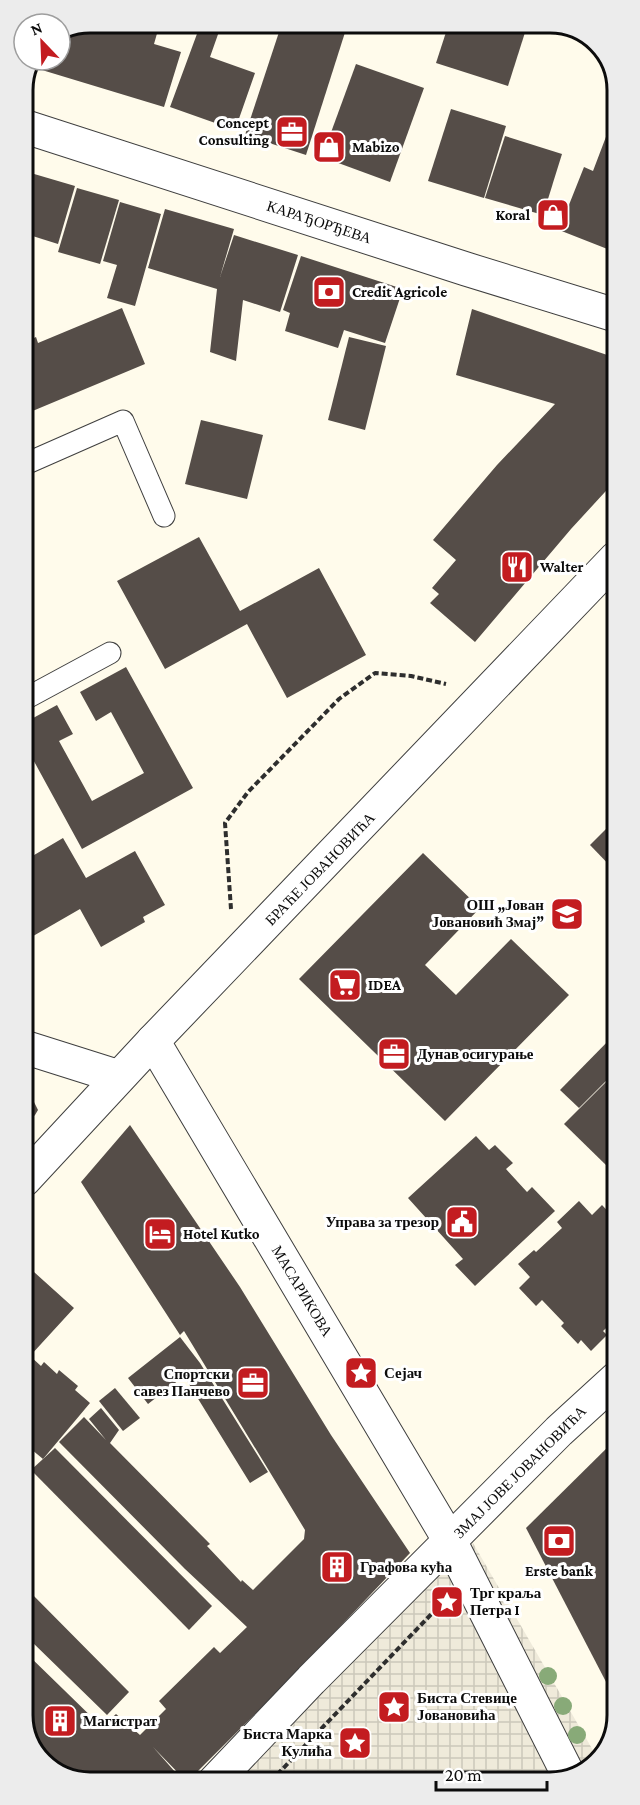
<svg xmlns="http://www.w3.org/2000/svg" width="640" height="1805" font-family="'Crimson Pro',serif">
<defs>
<pattern id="plaza-grid" width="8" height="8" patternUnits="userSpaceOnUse" patternTransform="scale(1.5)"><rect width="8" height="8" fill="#efeada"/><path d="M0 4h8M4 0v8" fill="none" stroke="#ccc8ba"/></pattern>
</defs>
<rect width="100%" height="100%" fill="#fffbeb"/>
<polygon fill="url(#plaza-grid)" points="462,1524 598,1759 568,1780 214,1782"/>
<g fill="#554d48">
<polygon points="90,23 160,23 154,44 181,52 164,107 32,67 35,60 60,60 60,35"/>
<polygon points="201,23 222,23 210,57 255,73 235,130 170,107"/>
<polygon points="282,23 348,23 306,155 245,135"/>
<polygon points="449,23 528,23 508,86 436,63"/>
<polygon points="356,64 424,88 390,182 322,157"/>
<polygon points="451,109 506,126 484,198 428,181"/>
<polygon points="615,113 615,252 559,230 584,167 593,171"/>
<polygon points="505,136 562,154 543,215 485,198"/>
<polygon points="24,171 75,186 58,244 23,233"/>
<polygon points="77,188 119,200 100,264 58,252"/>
<polygon points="120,202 161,214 135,306 107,298 117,265 103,261"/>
<polygon points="165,209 234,229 220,277 234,235 298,255 280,312 243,300 236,361 210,352 217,289 148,268"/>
<polygon points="301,256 403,289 385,343 344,330 338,348 285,331 290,313 283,310"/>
<polygon points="122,308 145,364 23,415 23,343 36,337 38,343"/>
<polygon points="472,309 616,358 616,480 571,529 475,642 430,603 439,594 432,588 456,560 433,540 497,465 555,404 456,375"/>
<polygon points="349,337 386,346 365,430 328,420"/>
<polygon points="201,420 263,435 247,499 185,484"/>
<polygon points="199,537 240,611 319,568 366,655 287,698 247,624 165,669 117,581"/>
<polygon points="126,667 193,788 82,849 24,743 24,723 57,705 73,734 59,741 92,801 144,773 111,712 96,721 80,692"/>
<polygon points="616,819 616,872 590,845"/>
<polygon points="63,838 86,878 135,851 165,905 143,917 145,922 101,947 80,909 28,939 24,931 24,892 26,890 24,886 24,877 30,873 24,861"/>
<polygon points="423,853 480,908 425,965 456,995 511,939 569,995 445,1121 299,979"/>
<polygon points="616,1033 617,1070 579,1108 560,1090"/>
<polygon points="617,1071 617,1160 609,1168 564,1124"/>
<polygon points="24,1097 33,1100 38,1110 35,1115 24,1127"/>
<polygon points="130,1125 240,1287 331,1435 410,1553 294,1675 187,1782 153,1747 184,1782 86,1782 58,1772 59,1770 33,1744 25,1733 25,1652 102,1727 116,1714 140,1735 166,1709 159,1701 214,1647 220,1653 247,1627 185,1569 59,1442 84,1417 106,1440 89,1419 101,1408 119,1430 110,1443 210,1544 207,1546 241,1582 242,1580 253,1590 304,1539 305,1530 184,1331 180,1335 81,1182"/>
<polygon points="476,1136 489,1150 495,1145 513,1163 506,1169 527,1192 532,1187 555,1211 475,1286 455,1265 463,1259 408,1198"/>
<polygon points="579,1201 592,1215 602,1205 617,1221 617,1318 603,1331 607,1335 591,1351 581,1340 578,1344 561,1326 564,1323 542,1300 536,1306 519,1288 530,1277 518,1264 534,1250 536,1252 562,1228 557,1222"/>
<polygon points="24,1263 74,1308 30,1356 41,1366 44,1362 57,1374 59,1370 78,1386 75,1390 90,1403 43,1459 25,1444"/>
<polygon points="180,1337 200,1363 268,1472 250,1483 184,1376 148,1404 128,1378"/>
<polygon points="115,1388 140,1418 123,1431 99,1401"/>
<polygon points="617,1438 617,1703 526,1528"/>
<polygon points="55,1448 212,1606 189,1630 31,1470"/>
<polygon points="25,1587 129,1692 107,1715 30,1640 32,1637 25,1630"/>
</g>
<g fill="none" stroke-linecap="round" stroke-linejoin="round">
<g stroke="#3f3f3f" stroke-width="23">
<g id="lane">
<polyline points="23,465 123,421 164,516"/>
<polyline points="23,700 110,653"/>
</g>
</g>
<g stroke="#3f3f3f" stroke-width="35">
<g id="street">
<polyline points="23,126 466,269 615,315"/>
<polyline points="153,1041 450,1541 570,1778"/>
<polyline points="24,1047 119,1077"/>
<polyline points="24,1180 153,1041 616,558"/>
<polyline points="214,1782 311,1680 559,1431 617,1378"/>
</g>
</g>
<g stroke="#2e2e2e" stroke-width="4" stroke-dasharray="6 3" stroke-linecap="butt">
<polyline points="231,909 225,823 248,792 339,699 375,673 411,676 446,684"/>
<polyline points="271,1781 443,1602"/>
</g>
<use href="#lane" stroke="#fff" stroke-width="21"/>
<use href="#street" stroke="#fff" stroke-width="33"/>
</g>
<g fill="#88aa78">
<circle cx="548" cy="1676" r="9"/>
<circle cx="563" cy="1706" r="9"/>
<circle cx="577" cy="1735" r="9"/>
</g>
<defs>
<g id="office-square" transform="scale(1.725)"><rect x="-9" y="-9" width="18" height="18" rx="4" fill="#c31c20" stroke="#fff"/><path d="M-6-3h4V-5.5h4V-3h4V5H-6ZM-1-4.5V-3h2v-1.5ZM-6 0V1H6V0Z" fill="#fff"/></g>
<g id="shop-square" transform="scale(1.725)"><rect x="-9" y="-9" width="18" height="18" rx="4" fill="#c31c20" stroke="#fff"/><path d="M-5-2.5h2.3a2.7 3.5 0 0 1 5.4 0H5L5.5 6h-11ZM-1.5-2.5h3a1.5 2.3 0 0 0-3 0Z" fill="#fff"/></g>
<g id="bank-square" transform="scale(1.725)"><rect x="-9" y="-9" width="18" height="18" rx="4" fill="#c31c20" stroke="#fff"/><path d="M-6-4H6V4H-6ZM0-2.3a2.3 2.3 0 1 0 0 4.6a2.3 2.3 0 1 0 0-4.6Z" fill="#fff"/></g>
<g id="restaurant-square" transform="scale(1.725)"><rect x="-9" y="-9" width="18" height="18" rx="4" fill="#c31c20" stroke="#fff"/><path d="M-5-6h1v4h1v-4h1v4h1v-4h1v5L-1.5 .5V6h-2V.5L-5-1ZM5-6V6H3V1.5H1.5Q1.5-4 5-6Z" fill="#fff"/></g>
<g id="school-square" transform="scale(1.725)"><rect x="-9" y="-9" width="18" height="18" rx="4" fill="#c31c20" stroke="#fff"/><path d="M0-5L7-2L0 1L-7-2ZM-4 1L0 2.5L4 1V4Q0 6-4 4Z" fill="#fff"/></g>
<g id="supermarket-square" transform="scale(1.725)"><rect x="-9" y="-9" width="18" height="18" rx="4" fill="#c31c20" stroke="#fff"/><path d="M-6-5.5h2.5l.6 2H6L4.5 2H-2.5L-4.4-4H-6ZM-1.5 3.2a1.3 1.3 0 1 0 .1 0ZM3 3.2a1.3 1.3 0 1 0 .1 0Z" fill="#fff"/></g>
<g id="civic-square" transform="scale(1.725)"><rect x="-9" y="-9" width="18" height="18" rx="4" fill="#c31c20" stroke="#fff"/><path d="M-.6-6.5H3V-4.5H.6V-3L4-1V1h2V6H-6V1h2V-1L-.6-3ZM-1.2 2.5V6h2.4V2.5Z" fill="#fff"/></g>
<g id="hotel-square" transform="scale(1.725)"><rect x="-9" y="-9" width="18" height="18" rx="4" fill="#c31c20" stroke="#fff"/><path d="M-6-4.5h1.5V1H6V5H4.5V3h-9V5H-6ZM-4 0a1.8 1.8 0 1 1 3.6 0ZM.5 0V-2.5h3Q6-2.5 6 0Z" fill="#fff"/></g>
<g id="sight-square" transform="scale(1.725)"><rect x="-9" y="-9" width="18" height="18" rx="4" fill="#c31c20" stroke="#fff"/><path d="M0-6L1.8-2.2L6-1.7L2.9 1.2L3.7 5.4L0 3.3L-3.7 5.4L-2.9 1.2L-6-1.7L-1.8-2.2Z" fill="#fff"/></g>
<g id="building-square" transform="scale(1.725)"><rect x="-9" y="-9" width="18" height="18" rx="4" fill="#c31c20" stroke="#fff"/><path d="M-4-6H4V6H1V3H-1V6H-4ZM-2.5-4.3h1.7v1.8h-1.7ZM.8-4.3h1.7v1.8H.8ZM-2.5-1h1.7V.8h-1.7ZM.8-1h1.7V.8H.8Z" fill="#fff"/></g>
</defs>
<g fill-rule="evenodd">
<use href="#office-square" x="292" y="132"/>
<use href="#shop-square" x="329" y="147"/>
<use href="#shop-square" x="553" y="215"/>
<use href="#bank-square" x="329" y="292"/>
<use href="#restaurant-square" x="517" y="567"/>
<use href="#school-square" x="567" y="914"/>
<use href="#supermarket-square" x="345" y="985"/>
<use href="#office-square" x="394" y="1054"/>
<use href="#civic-square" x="462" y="1222"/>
<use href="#hotel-square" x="160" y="1234"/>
<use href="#sight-square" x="361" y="1373"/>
<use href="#office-square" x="253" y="1383"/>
<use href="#bank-square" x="559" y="1541"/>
<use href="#building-square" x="337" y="1567"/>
<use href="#sight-square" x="447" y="1602"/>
<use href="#sight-square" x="394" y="1707"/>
<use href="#building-square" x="60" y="1721"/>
<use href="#sight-square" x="355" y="1743"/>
</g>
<g text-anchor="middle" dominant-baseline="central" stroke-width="6" stroke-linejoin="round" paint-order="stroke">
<g font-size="15" font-weight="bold" fill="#0c0c0c" stroke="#fff" text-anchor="start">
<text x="269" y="123" text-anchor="end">Concept<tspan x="269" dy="17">Consulting</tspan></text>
<text x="352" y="147">Mabizo</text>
<text x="530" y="215" text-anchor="end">Koral</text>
<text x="352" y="292">Credit Agricole</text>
<text x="540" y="567">Walter</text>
<text x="544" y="905" text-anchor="end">ОШ „Јован<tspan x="544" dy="17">Јовановић Змај”</tspan></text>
<text x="368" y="985">IDEA</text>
<text x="417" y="1054">Дунав осигурање</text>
<text x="439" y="1222" text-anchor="end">Управа за трезор</text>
<text x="183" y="1234">Hotel Kutko</text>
<text x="384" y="1373">Сејач</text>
<text x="230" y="1374" text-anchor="end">Спортски<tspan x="230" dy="17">савез Панчево</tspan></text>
<text x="360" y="1567">Графова кућа</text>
<text x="559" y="1571" text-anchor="middle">Erste bank</text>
<text x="470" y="1593">Трг краља<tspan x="470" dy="17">Петра I</tspan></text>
<text x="417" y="1698">Биста Стевице<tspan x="417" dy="17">Јовановића</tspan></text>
<text x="83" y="1721">Магистрат</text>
<text x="332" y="1734" text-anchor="end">Биста Марка<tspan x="332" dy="17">Кулића</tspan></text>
</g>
<g font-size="15" fill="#0c0c0c" stroke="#fff">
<text transform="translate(319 222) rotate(18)">КАРАЂОРЂЕВА</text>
<text transform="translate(320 869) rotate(-46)">БРАЋЕ ЈОВАНОВИЋА</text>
<text transform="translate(302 1291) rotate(59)">МАСАРИКОВА</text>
<text transform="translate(520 1472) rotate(-45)">ЗМАЈ ЈОВЕ ЈОВАНОВИЋА</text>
</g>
</g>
<path d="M0 0H640V1805H0ZM90 33H550A57 57 0 0 1 607 90V1715A57 57 0 0 1 550 1772H90A57 57 0 0 1 33 1715V90A57 57 0 0 1 90 33Z" fill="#ececec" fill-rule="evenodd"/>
<path fill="none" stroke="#0c0c0c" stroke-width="3" d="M90 33H550A57 57 0 0 1 607 90V1715A57 57 0 0 1 550 1772H90A57 57 0 0 1 33 1715V90A57 57 0 0 1 90 33Z"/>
<g transform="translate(42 42) rotate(337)"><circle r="28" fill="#ffffff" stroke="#9e9e9e" stroke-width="1.5"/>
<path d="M0-4.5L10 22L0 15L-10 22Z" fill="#c31c20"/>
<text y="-9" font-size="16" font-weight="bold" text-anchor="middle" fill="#0c0c0c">N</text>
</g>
<path d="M436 1781v9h111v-9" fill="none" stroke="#0c0c0c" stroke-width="3"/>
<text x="445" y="1781" font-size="18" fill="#0c0c0c" stroke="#ffffff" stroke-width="4.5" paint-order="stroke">20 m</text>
</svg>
